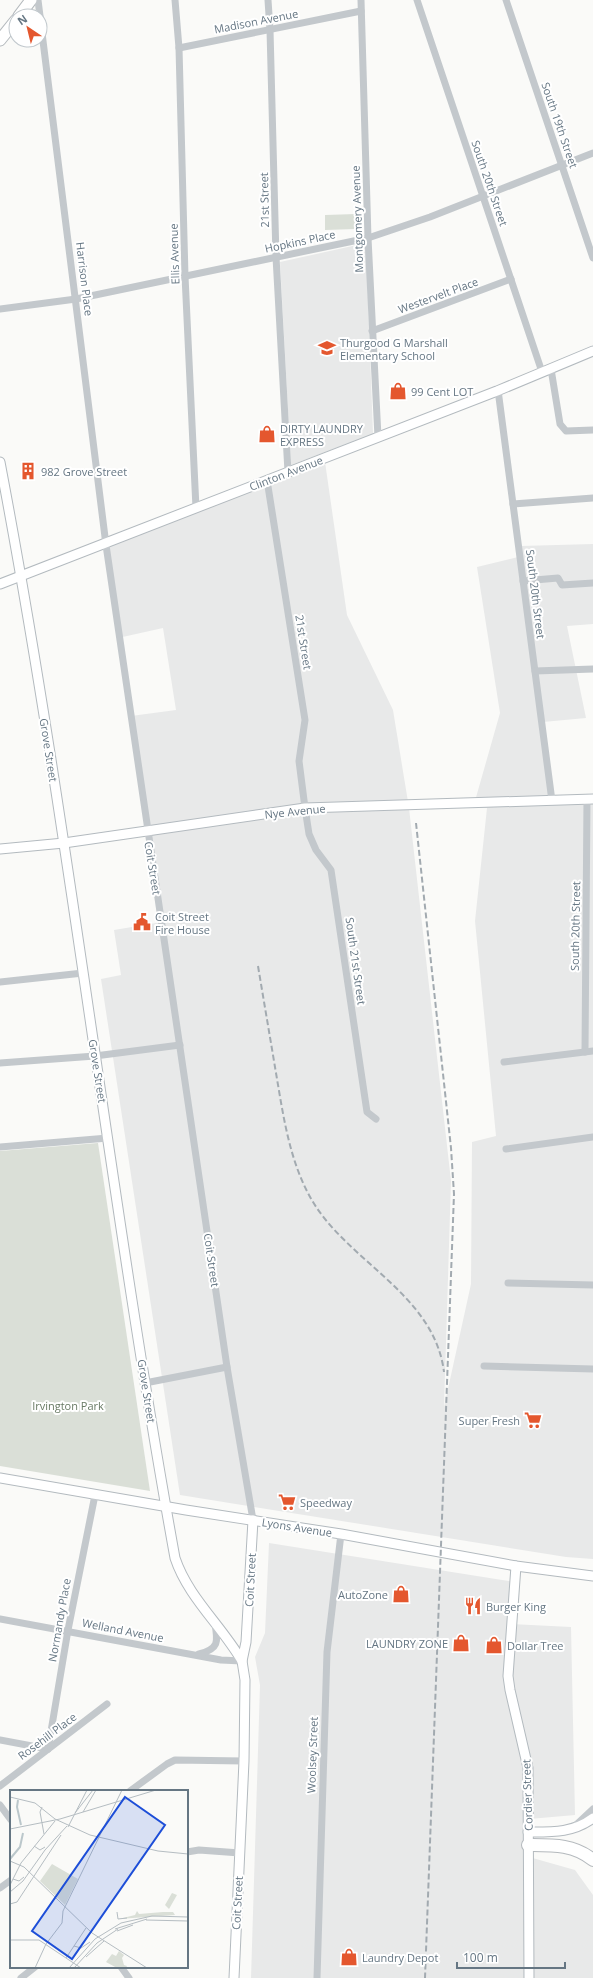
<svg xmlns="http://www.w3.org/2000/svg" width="593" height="1978" font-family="'Open Sans',sans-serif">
<rect width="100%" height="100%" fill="#fafaf8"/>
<g fill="#e8e9e9">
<polygon points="366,243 373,434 291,465 280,262"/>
<polygon points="324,455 347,615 393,710 409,808 451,1181 444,1407 471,1284 472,1142 496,1136 475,921 487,808 473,808 500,713 477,567 522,556 521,546 593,544 593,624 567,626 586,718 543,722 553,801 593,799 593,1559 566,1557 180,1495 101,979 121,975 114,930 162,922 131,716 176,710 163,628 118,638 106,541"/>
<polygon points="269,1543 515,1582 511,1624 571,1627 575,1815 529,1819 529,1857 575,1870 593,1895 593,1978 251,1978 260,1685 255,1657 265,1633"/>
</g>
<g fill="#dadfd7">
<polygon points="356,214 356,229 325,230 325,215"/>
<polygon points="98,1143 150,1491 0,1466 0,1151"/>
</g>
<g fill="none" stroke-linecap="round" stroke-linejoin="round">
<g stroke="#b3babf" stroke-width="11">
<g id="secondary">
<path d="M0,462C69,825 109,1194 175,1558C188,1597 221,1625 242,1661"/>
<polyline points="0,584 497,391 593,351"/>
<polyline points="0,849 64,843 305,808 593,799"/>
<polyline points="0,1478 186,1510 341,1534 516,1566 593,1576"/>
<polyline points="516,1566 508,1676 510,1690 528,1768 529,1978"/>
<path d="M528,1832C552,1832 573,1833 593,1818"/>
<polyline points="234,1978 244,1761 245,1680 242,1661 246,1642 253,1520"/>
</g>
</g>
<g stroke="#b5babe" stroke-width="13">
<g id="primary">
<polyline points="19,16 31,0"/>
<polyline points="0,40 16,20"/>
</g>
</g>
<g stroke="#b4b9bd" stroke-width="14">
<path id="highway" d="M528,1845C552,1845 574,1844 593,1860"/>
</g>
<g stroke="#c3c8cc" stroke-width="7">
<polyline points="38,0 40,16"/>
<polyline points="175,0 179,48 185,276 196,508"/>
<polyline points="268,0 270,30 276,257 288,472"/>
<polyline points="361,0 368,238 378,437"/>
<polyline points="417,0 542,372"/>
<polyline points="506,0 593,258"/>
<polyline points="40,17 106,545 227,1367 253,1520"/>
<polyline points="179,48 361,11"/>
<polyline points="0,309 76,299 368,238 430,217 593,153"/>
<polyline points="372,331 511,279"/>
<polyline points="551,369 560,424 566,431 593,430"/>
<polyline points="498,390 552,801"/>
<polyline points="267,480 305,720 299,761 305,808 309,834 316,850 331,870 367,1112 376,1119"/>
<polyline points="513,504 593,498"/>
<polyline points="523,581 558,578 562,585 593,583"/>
<polyline points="535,671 593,669"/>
<polyline points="0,982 83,973"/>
<polyline points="585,1052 587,799"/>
<polyline points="504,1062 593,1051"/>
<polyline points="0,1063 95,1056 180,1045"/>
<polyline points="0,1147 108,1138"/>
<polyline points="506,1149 593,1137"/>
<polyline points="508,1283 593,1285"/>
<polyline points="484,1366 593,1369"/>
<polyline points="145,1383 227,1367"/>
<polyline points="0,1619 221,1660 242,1661"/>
<path d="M199,1654C219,1649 218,1642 215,1624"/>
<polyline points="0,1740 48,1749 68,1630 95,1495"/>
<polyline points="0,1786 107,1704"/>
<polyline points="130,1791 167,1764 175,1760 244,1761"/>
<polyline points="0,1805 11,1820"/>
<polyline points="577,1824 593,1809"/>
<polyline points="187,1852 199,1850 240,1853"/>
<polyline points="0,1888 11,1880"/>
<polyline points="121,1967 129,1978"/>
<polyline points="21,1978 35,1967"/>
<polyline points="317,1978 327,1652 341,1534"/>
</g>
<use href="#secondary" stroke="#fff" stroke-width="9"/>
<use href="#primary" stroke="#fff" stroke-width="11"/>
<use href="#highway" stroke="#fff" stroke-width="12"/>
<g stroke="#a2aab0" stroke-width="2" stroke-dasharray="6 3" stroke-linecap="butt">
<polyline points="416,823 451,1148 454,1194 425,1978"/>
<path d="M258,966C264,1002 270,1037 276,1073C283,1114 289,1158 309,1195C344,1261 434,1292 444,1372"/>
</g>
</g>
<defs>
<g id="school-bare" transform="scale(1.38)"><path d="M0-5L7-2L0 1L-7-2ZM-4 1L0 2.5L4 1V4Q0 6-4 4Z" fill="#e4572e" stroke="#fff" stroke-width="2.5" paint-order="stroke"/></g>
<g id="shop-bare" transform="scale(1.38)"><path d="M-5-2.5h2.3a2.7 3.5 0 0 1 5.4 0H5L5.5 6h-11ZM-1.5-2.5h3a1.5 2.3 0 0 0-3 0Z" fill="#e4572e" stroke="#fff" stroke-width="2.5" paint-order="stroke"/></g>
<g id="building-bare" transform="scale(1.38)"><path d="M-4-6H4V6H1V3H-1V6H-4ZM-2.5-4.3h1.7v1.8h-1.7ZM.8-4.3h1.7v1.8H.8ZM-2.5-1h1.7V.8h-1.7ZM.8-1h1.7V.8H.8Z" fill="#e4572e" stroke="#fff" stroke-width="2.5" paint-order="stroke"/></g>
<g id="civic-bare" transform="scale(1.38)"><path d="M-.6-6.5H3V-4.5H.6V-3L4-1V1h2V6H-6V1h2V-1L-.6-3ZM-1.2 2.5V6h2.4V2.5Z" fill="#e4572e" stroke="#fff" stroke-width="2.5" paint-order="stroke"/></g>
<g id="supermarket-bare" transform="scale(1.38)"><path d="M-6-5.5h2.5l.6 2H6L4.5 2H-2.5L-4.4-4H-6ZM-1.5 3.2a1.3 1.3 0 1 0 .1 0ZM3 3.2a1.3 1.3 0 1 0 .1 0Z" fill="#e4572e" stroke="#fff" stroke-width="2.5" paint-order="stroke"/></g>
<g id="restaurant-bare" transform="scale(1.38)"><path d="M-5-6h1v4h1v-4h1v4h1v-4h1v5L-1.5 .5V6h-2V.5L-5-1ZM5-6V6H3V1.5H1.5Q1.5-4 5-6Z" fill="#e4572e" stroke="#fff" stroke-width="2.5" paint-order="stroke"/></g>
</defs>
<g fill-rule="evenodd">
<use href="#school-bare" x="327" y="348"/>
<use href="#shop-bare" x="398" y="391"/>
<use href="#shop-bare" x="267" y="434"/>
<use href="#building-bare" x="28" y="471"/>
<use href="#civic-bare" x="142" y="922"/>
<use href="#supermarket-bare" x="533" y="1420"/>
<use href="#supermarket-bare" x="287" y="1502"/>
<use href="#shop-bare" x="401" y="1594"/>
<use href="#restaurant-bare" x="473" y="1606"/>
<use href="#shop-bare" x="461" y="1643"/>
<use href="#shop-bare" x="494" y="1645"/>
<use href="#shop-bare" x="349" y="1957"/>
</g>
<g text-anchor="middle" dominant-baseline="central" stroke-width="4" stroke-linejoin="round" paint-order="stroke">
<g font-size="11" fill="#657683" stroke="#fff">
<text transform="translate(256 21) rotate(-11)">Madison Avenue</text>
<text transform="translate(560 125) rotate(71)">South 19th Street</text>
<text transform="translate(490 183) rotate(71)">South 20th Street</text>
<text transform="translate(264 200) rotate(-91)">21st Street</text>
<text transform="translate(357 219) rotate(-92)">Montgomery Avenue</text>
<text transform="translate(300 241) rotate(-12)">Hopkins Place</text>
<text transform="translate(174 254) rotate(-92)">Ellis Avenue</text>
<text transform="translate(85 279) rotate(83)">Harrison Place</text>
<text transform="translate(438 295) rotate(-20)">Westervelt Place</text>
<text transform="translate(286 473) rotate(-21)">Clinton Avenue</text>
<text transform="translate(536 594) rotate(83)">South 20th Street</text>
<text transform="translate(304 642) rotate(81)">21st Street</text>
<text transform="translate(49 750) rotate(81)">Grove Street</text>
<text transform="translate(295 811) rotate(-6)">Nye Avenue</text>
<text transform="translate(153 868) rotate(81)">Coit Street</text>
<text transform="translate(575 926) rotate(-89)">South 20th Street</text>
<text transform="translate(356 961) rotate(82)">South 21st Street</text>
<text transform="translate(98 1071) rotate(81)">Grove Street</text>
<text transform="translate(212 1260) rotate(82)">Coit Street</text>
<text transform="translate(147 1391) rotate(81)">Grove Street</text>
<text transform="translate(297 1527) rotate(9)">Lyons Avenue</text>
<text transform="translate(250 1580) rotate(-87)">Coit Street</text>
<text transform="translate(59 1620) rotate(-80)">Normandy Place</text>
<text transform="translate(123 1630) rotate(11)">Welland Avenue</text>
<text transform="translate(47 1736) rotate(-37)">Rosehill Place</text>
<text transform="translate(312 1755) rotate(-88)">Woolsey Street</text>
<text transform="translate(527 1795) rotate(-92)">Cordier Street</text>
<text transform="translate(237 1903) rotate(-87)">Coit Street</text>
</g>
<g font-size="11" fill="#657683" stroke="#fff" text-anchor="start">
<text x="340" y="342">Thurgood G Marshall<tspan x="340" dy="13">Elementary School</tspan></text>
<text x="411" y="391">99 Cent LOT</text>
<text x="280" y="428">DIRTY LAUNDRY<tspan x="280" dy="13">EXPRESS</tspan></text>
<text x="41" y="471">982 Grove Street</text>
<text x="155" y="916">Coit Street<tspan x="155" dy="13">Fire House</tspan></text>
<text x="520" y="1420" text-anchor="end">Super Fresh</text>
<text x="300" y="1502">Speedway</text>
<text x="388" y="1594" text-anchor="end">AutoZone</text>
<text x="486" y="1606">Burger King</text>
<text x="448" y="1643" text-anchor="end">LAUNDRY ZONE</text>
<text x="507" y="1645">Dollar Tree</text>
<text x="362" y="1957">Laundry Depot</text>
</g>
<g font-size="11" fill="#687a64" stroke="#fff">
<text x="68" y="1405">Irvington Park</text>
</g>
</g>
<g transform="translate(10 1790)">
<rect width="178" height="178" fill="#fafaf8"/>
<path d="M42,74L68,89L55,115L30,91ZM162,103L167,105L159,119L155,115ZM127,121L129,124L153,122H163L165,125L109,129L125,125ZM109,161L114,165L112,168L114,175L117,176L116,178H107L96,172L102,164L106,166Z" fill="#dadfd7"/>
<path fill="none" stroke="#bbc7cb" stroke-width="2" d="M8,10L7,17L11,35M0,69L10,57L13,43"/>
<path fill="none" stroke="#b5bdc2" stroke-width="1" d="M0,7L25,13L45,29L80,45L148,61L178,64M32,17L30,22L34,44M73,22L86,0M65,23L83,0M58,37L77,0M0,39L50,29L146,0M24,56L30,60L35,57M0,71L14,77L82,143L137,178M3,89L9,91L14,87M0,95L11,73L45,31M0,102L13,91L35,60L57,36M0,114L7,112L51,45M107,122L108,129L117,128M136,130L178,131M105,139L137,129M107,141L123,135M0,150H29L71,178M64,156L71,158L80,152M76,167L94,151M56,168L76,138M25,178L36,154L52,133L53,121L112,0M59,178L85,149L111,133L142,126L178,127M64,178L87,153L108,139"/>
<path fill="#1d4ed8" fill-opacity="0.15" stroke="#1d4ed8" stroke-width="2" d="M115,7L155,35L62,169L22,141Z"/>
<rect width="178" height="178" fill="none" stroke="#657683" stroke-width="2"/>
</g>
<g transform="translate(28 28) rotate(325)"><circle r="19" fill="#ffffff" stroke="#c1c8cd"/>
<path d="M0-3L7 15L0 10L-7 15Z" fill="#e4572e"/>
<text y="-6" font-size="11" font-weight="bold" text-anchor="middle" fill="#657683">N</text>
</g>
<path d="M457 1962v6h108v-6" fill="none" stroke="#657683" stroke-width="2"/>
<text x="463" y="1962" font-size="12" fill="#657683" stroke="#ffffff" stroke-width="3" paint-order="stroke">100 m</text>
</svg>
